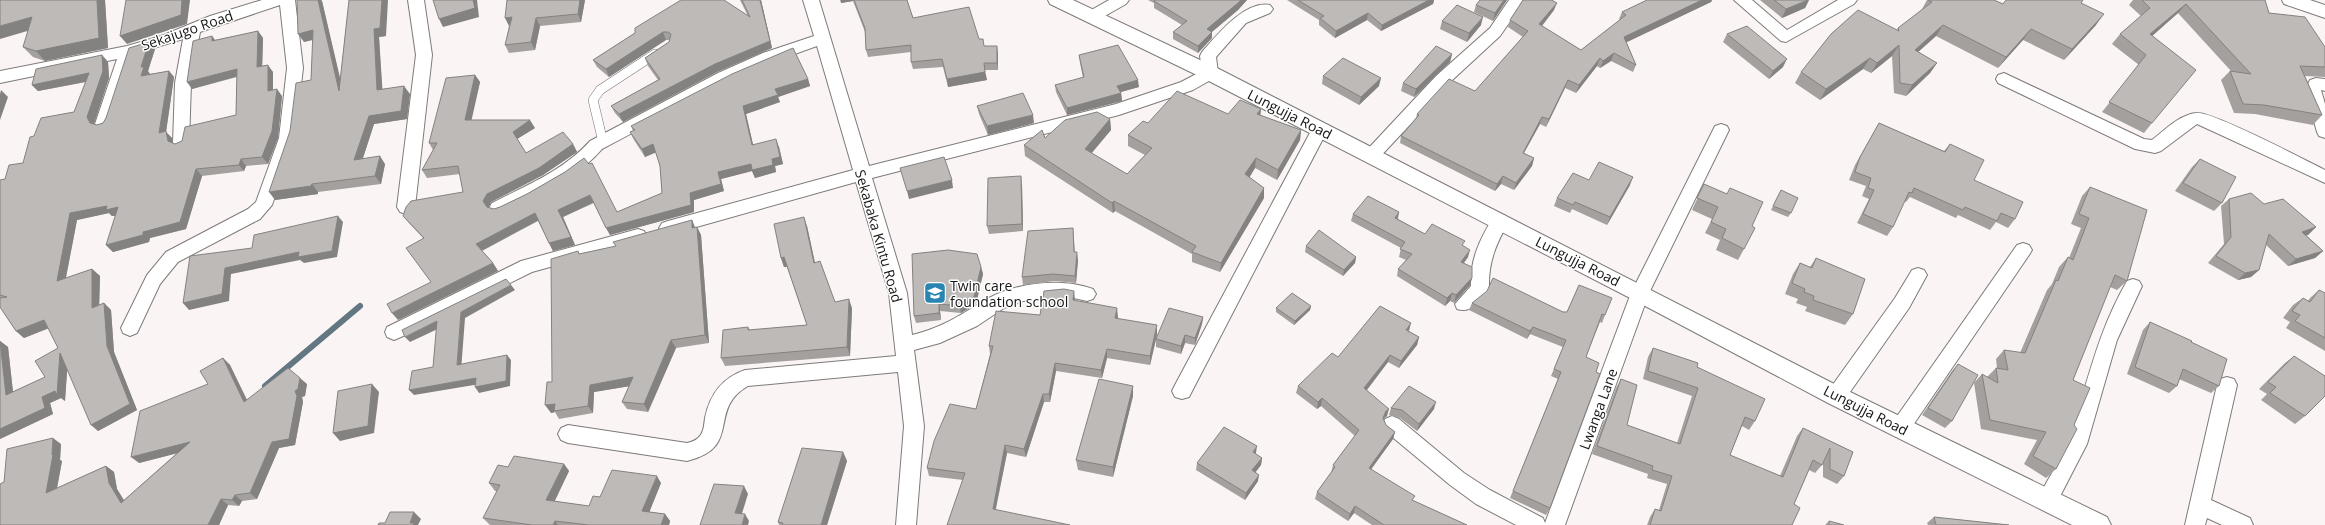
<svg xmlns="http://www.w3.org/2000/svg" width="2325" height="525" font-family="'Open Sans',sans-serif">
<rect width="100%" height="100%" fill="#faf5f4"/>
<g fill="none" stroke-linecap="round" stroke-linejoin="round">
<polyline stroke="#637783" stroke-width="6" points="265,386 360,306"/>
<g stroke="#7d7a78" stroke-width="10">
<polyline id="service" points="603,142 593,100 600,90 655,54"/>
</g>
<g stroke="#7d7a78" stroke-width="2">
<g id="minor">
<polygon points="262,0 295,0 303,68 295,138 272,205 260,219 178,262 160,284 137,333 130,336 123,333 121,328 147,275 166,252 248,209 256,202 279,138 287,68 280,5 200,32 191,83 189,143 187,147 181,149 175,147 173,143 175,83 183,39 134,54 111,124 109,128 103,130 97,128 95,124 117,59 0,83 0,71 127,46 161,36 210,16"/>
<polygon points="408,0 424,0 432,55 415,207 412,212 406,214 400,212 397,207 416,55"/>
<path d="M803,0H819L869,166L1116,104L1181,82L1202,71L1200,56L1202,52C1217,35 1245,0 1270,5L1273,9L1270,13L1246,23L1216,57L1218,73L1216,77L1193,90L1119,115L872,178L907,293L912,335C945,327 961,314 989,298C1019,282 1062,278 1093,289L1096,294L1093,299L1087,301L1065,296L1023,301L1004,308L977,326L940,343L914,350L924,426L916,525H896L904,426L898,372L748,386C706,410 744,447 687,461L568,443L561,440L558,434L561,428L568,425L687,443C691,442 695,441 698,438C704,433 704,425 705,418C710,394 722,378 745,370L896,356L889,293L856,182L668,235L662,233L659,228L662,223L668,221L853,170L817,46C741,72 672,112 602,149C575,180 539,195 504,213L498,215L492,213L489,208L492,203C527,185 563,171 590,141L718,73L763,53L814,36Z"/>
<polygon points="1109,0 1129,0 1126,4 1096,21 1086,21 1083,17 1086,13"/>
<polygon points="1509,0 1525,0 1500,36 1448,84 1377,160 1371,162 1365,160 1363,156 1365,152 1436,76 1490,28"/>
<polygon points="1734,0 1752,0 1787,30 1838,0 1857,0 1854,4 1786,42 1781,41"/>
<path d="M2004,73L2144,139L2152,140C2165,130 2179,115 2196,113C2210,110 2305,160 2325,170V183L2197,124L2161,151L2155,153L2135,149L1998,83L1996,79L1998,75Z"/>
<polygon points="2316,78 2325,79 2325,91 2321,90 2325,104 2325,138 2319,136 2317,132 2305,90 2310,80"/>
<polygon points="1320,123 1326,125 1328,129 1189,397 1182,399 1175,397 1172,391 1175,385 1312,129 1314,125"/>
<polygon points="1721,124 1727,126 1729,130 1649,293 1565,525 1516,525 1476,504 1450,485 1385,431 1382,425 1385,419 1392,416 1399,419 1464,473 1490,490 1543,518 1545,523 1631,293 1713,130 1715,126"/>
<path d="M1500,214L1506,216L1509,221C1496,244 1488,262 1489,289C1483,300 1471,314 1457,309L1455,304L1471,286C1470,259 1480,239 1494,216Z"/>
<polygon points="638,229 644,231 647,236 644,241 532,272 401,337 394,340 387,337 385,332 387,327 521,261"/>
<polygon points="2023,243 2029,245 2032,250 2029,255 1907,434 1900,437 1893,434 1890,428 1893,422 2017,245"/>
<polygon points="1918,268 1924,270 1927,275 1909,308 1843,402 1836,404 1829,402 1826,396 1829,390 1895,298 1912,270"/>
<path d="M2133,279L2139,281L2142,286L2117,340L2087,444L2054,508L2047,510L2040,508L2037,501C2046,481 2060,462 2068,441C2088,384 2096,335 2127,281Z"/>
<polygon points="2227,377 2234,379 2237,385 2211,500 2250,518 2253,525 2222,525 2207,518 2205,525 2185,525 2217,385 2220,379"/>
</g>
</g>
<g stroke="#7d7a78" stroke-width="2">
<g id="tertiary">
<polygon points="1048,0 1073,0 1217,68 1844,389 2107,517 2111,525 2072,525 1828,403 1632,299 1203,78 1050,4"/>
<polygon points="2282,0 2310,0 2325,5 2325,18 2284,4"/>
</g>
</g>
<use href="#service" stroke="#fff" stroke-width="9"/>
<use href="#minor" fill="#fff" fill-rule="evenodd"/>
<use href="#tertiary" fill="#fff" fill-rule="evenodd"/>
</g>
<g fill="#a3a09e">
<polygon points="0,0 105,0 108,48 45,61 33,57 23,47 28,31"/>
<polygon points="318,0 321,0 322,1 340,80 349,0 386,36 379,37 382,89 410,94 407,119 374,124 363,158 385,164 381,184 318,192 318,194 275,200 311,80 313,40 304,42"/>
<polygon points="507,0 585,0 581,22 540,26 535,50 509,53 505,45 509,26"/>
<polygon points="740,0 761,0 772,48 717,72 623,122 615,113 611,106 658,80 648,66 645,58 669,42 670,40 666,40 609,77 597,67 593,60 635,33 748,16"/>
<polygon points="840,0 907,0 913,18 979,39 984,46 998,53 998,70 985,70 987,80 948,87 943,67 913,69 911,62 911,52 868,57 866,50 865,32 853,1 841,3"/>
<polygon points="1148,0 1247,0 1238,10 1212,32 1212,38 1198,53 1173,39 1173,32 1182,25 1154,8 1154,3"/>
<polygon points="1287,0 1434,0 1433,4 1381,31 1367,20 1335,38 1319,25 1319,20"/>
<polygon points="1507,0 1493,21 1474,12 1476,5"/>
<polygon points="1523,0 1554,0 1553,1 1554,10 1542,26 1581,50 1620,20 1619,19 1622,12 1647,0 1712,0 1711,2 1626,42 1636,65 1633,72 1611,61 1600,68 1597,66 1576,93 1565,88 1546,127 1540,124 1524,153 1534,158 1532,166 1514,190 1501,184 1495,191 1400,143 1401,136 1416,118 1417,114 1475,91 1523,37 1508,27 1510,20"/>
<polygon points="1760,0 1809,0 1805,8 1782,18"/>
<polygon points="1927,0 1994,0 2003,4 2081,3 2096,25 2064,60 2023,40 1998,68 1936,36 1918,52 1937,63 1930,73 1906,96 1894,93 1892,56 1871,73 1863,69 1820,100 1795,83 1801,72 1897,30 1898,28 1921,11"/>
<polygon points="2133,0 2265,0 2269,13 2325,47 2325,77 2305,76 2322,115 2313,125 2255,114 2234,113 2221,80 2230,71 2231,71 2178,13 2152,36 2152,123 2144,133 2102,112 2139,65 2112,44 2120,34 2141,16 2129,5"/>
<polygon points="1442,21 1481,25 1467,42 1440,29"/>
<polygon points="258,31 263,38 262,66 273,72 273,90 282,96 278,138 268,164 246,166 244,171 202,176 186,229 150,238 149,242 113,252 106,245 116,216 112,216 109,213 77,220 66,278 92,269 100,276 99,305 104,303 111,310 114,352 137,410 98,431 67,369 65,401 61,398 50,403 53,414 0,439 0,341 8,347 13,392 45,377 58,348 48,328 24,338 16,331 0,307 0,180 5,179 23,163 34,136 74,112 86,82 38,91 32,85 102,55 108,62 109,78 94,124 97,125 103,123 149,42 155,49 148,71 150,74 169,71 174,77 166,132 172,138 173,143 175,144 236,115 237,77 192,89 212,36 215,40"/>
<polygon points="1727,34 1783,67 1769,79 1723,42"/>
<polygon points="1452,54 1450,62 1414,97 1401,91 1403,83"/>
<polygon points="1079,55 1139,87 1121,92 1122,101 1067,115 1056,92 1055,85 1083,78 1080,63"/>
<polygon points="475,75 480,82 471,120 535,128 517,139 526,153 573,144 577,152 543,175 491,202 488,208 494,209 500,207 527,194 565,172 617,212 662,193 660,166 656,152 645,157 634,140 630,132 633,131 631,126 808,79 810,86 778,97 780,102 746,114 753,145 779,147 783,164 775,166 776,172 755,178 752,171 721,179 724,191 694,200 694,212 610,235 594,203 563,217 575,245 553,251 538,221 482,251 493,263 498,271 398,320 431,282 423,238 409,223 403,216 463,192 460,174 427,178 422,170 433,150 429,143"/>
<polygon points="1323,76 1379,86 1359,105 1322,84"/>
<polygon points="977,106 1034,123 988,135 979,114"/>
<polygon points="1261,109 1260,115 1301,130 1300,140 1277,180 1255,168 1249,177 1264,188 1264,198 1220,272 1192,262 1192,254 1115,211 1113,213 1025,156 1024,145 1045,138 1110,119 1111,130 1091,153 1127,174 1145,155 1128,146 1128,135 1148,123 1228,114"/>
<polygon points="1879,123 1944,151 1950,144 1974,180 2015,219 2008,228 1996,222 1990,230 1958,215 1956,218 1910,197 1906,202 1904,201 1893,227 1887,236 1857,223 1869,199 1862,196 1866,186 1849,180 1855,165"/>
<polygon points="2200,159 2222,203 2214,211 2175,191 2192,167"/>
<polygon points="1589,180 1630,185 1607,225 1572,209 1570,213 1554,206 1557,198"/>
<polygon points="1022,184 1023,231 989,234 987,226"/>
<polygon points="1704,184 1752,226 1744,249 1738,260 1716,250 1720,240 1705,233 1712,219 1692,210"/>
<polygon points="2090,187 2127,281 2117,290 2110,287 2073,380 2074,425 2056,469 2046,478 2024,464 2037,440 1981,429 1974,383 1982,374 1987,377 1996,368 1997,368 1996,359 2004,350 2020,353 2047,290 2052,284 2059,267 2068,257 2069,258 2081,228 2071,224 2082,196"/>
<polygon points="1781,190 1791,213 1788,217 1771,210"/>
<polygon points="2229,199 2264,204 2316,227 2308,235 2306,235 2323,251 2315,258 2288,266 2266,245 2259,270 2251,277 2238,280 2208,263 2224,244 2221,206"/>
<polygon points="1399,212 1398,219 1425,234 1464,246 1468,257 1464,263 1472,278 1470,285 1454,303 1450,301 1445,306 1397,276 1398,269 1406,260 1399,257 1401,248 1351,221 1353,214"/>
<polygon points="692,220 695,227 697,227 701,235 709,343 676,348 648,412 627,409 622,402 629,386 594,392 593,413 559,419 555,412 551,413 552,382 579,254 616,246"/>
<polygon points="807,226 815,263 835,302 852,308 850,356 725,366 721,358 748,327 750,330 807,325 787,267 784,267 781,258"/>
<polygon points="1073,228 1075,252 1078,260 1076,283 1054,281 1023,285 1022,277"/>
<polygon points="1306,246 1356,257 1355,263 1343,276 1305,252"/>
<polygon points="1816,258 1853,314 1845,325 1805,311 1807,307 1796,303 1798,299 1785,294 1793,274 1800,263 1810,267"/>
<polygon points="981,267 983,274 976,304 961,313 940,311 941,320 916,323 914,316"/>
<polygon points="1579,285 1605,315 1602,323 1600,322 1586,357 1596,372 1550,508 1546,515 1510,498 1558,379 1551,376 1563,347 1530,334 1527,339 1469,310 1472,303 1567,312"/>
<polygon points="2319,290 2325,293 2325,351 2286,328 2290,322 2283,318 2293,305 2303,298 2308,301 2310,298"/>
<polygon points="1075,300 1118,317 1117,319 1157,325 1157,334 1156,338 1203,317 1202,324 1195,345 1185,343 1181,354 1156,347 1156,340 1150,365 1107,358 1102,378 1056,371 1050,402 1044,402 1026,457 1007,453 996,509 947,525 963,480 929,476 927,468 976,409 990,354 989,346"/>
<polygon points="1311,306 1310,310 1294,325 1276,312 1276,308"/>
<polygon points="2150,322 2191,342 2219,386 2211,393 2179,379 2177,386 2169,393 2127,374 2143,330"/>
<polygon points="1409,331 1419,337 1417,345 1399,368 1388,362 1367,390 1387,416 1384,418 1383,419 1386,425 1395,432 1393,439 1371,469 1414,501 1467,525 1372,525 1354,513 1348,521 1315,499 1317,492 1331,473 1333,465 1355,436 1321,406 1317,409 1296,393 1298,386 1338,357"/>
<polygon points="1653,348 1697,367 1755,421 1749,430 1742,426 1730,455 1780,476 1797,436 1803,428 1853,452 1844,476 1837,484 1823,477 1823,462 1822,465 1815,473 1809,470 1794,504 1792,525 1647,525 1650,517 1655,509 1659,510 1667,484 1647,478 1648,474 1592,454 1616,388 1621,379 1627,425 1677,443 1692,396 1643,379 1648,357"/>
<polygon points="2294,356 2305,416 2295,424 2261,400 2267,394 2259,389 2285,363"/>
<polygon points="223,358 230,365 246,400 307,384 305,396 302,397 303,402 295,445 279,448 257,499 242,501 239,506 228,505 219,525 0,525 4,482 61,444 60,460 62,461 57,488 106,466 114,472 117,489 124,500 177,453 139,463 208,384"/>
<polygon points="1958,364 1952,421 1945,428 1922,415 1952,371"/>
<polygon points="1133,386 1133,396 1113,477 1078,470 1076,460"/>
<polygon points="1391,408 1434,409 1417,431 1400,418 1389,415"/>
<polygon points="843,452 847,461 827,525 779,525 778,522"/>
<polygon points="1256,454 1262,458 1261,465 1255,472 1258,481 1245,500 1196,470 1197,463"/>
<polygon points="564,464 569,471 554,501 589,506 600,497 661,483 649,512 665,514 670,521 669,525 490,525 483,518 497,491 495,491 489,483 508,467"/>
<polygon points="1934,517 2009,525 1928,525 1927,523"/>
<polygon points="1829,521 1844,525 1825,525"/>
</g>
<g fill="#848281">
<polygon points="97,0 105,0 108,48 45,61 36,51"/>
<polygon points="182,0 190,0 187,24 127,44 120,36"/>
<polygon points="318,0 321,0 322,1 345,99 339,91"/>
<polygon points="382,0 388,0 386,36 379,37 383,98 377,90 374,29"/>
<polygon points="473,0 477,0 479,17 443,27 439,19"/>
<polygon points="580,0 585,0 581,22 578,14"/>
<polygon points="760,0 761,0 772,48 717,72 623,122 619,114 715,64 770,41"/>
<polygon points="841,0 853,0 853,1 841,3"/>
<polygon points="1241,0 1247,0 1238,10 1207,36 1207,29"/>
<polygon points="1429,0 1434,0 1433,4 1381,31 1382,25"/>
<polygon points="1504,0 1507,0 1493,21 1495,13"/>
<polygon points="1702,0 1712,0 1711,2 1621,45 1624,37"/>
<polygon points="1809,0 1805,8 1782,18 1786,9"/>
<polygon points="1557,3 1554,10 1537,32 1539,24"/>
<polygon points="2186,4 2178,13 2143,44 2150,34"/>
<polygon points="1368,13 1367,20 1335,38 1336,31"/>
<polygon points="2104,14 2096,25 2064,60 2072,49"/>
<polygon points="32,17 41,27 0,39 0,26"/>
<polygon points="512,17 509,26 505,18"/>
<polygon points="1483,17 1481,25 1467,42 1469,33"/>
<polygon points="536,18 540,26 535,50 531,42"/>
<polygon points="1943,25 1936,36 1908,61 1915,50"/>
<polygon points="2031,29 2023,40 1998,68 2006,57"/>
<polygon points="313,30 319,38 304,42 298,34"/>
<polygon points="258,31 263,38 262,74 257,67"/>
<polygon points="663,32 666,40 609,77 606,69"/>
<polygon points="1212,32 1212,38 1198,53 1198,46"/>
<polygon points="212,36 217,43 212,41"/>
<polygon points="149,42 155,49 148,71 150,74 147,82 141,76 141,67"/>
<polygon points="1899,45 1892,56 1871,73 1877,63"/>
<polygon points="997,46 998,53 998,70 997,63"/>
<polygon points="1614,53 1611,61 1600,68 1603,61"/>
<polygon points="1452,54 1450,62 1414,97 1416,89"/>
<polygon points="102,55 108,62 109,78 94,124 90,123 87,117"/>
<polygon points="1600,58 1597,66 1576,93 1579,85"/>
<polygon points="1870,58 1863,69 1820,100 1826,89"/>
<polygon points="1787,59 1783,67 1769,79 1773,71"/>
<polygon points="1937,63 1930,73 1906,96 1912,85"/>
<polygon points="268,65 273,72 273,98 268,91"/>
<polygon points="237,69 242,75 192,89 187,82"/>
<polygon points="169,71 174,77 166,132 172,138 174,148 159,133"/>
<polygon points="985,72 987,80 948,87 947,79"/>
<polygon points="89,73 95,80 38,91 32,85"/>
<polygon points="475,75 480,82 470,127 465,120"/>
<polygon points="1381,78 1379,86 1359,105 1361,97"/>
<polygon points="808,79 810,86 778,97 780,102 746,114 755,153 752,145 743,106 775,89"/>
<polygon points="1138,80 1139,87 1117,93 1117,86"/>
<polygon points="1568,80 1565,88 1546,127 1549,119"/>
<polygon points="404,86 410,94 407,119 374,124 360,167 354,160 369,116"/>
<polygon points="277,89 282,96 278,138 268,164 262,157"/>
<polygon points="1,90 8,97 0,120 0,94"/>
<polygon points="1121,93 1122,101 1067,115 1067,108"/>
<polygon points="1261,109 1260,119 1257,114"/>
<polygon points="1033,115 1034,123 988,135 987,126"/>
<polygon points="1542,117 1540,124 1520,160 1523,153"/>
<polygon points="1110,119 1111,130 1086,160 1085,149"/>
<polygon points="530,120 535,128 517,139 513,132"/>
<polygon points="1301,130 1300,140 1277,180 1278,170"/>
<polygon points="776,139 779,147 783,164 775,166 776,172 755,178 752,171 721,179 724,191 694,200 694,212 610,235 606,228 690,193 718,172 772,159"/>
<polygon points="573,144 577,152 543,175 491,202 488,209 483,201 487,194"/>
<polygon points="653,144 657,152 645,157 642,149"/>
<polygon points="380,156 385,164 381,184 375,176"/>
<polygon points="1256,158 1255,168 1245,185 1245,174"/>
<polygon points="1534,158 1532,166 1514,190 1516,183"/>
<polygon points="241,159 246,166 244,171 239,165"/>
<polygon points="196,169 202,176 186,229 150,238 149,242 113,252 106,245 143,232"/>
<polygon points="1021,176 1022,184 1023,231 1022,224"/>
<polygon points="1503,176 1501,184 1495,191 1497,184"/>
<polygon points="1633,177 1630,185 1607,225 1610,217"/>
<polygon points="952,180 953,188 909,199 907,191"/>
<polygon points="312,184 318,192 318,194 275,200 269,192"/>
<polygon points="1264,188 1264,198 1220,272 1221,263"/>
<polygon points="590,195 594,202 563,217 575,245 553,251 549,243 558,210"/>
<polygon points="1114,201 1115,211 1113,213 1112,203"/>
<polygon points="107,206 118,207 125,214 112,216 109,213 77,220 64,287 57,281 70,213"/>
<polygon points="1399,212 1397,220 1395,218"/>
<polygon points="535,213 539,220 481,251 476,244"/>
<polygon points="338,216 343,222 337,257 304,263 300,260 231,274 229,301 189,310 183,303 225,268"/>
<polygon points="804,217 807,226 817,272 814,263"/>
<polygon points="692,220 695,228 692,228"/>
<polygon points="697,227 701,235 709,343 705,335"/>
<polygon points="2316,227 2308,235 2294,239 2302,232"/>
<polygon points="1470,250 1468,257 1459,269 1461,262"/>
<polygon points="2323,251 2315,258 2288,266 2296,259"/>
<polygon points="1077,252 1078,260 1076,283 1075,276"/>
<polygon points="784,257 787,267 784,267 781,258"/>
<polygon points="1356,257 1355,263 1343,276 1344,270"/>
<polygon points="493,263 498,271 398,320 392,313"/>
<polygon points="981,267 983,274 976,304 961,313 960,306"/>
<polygon points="92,269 100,276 99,314 92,308"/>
<polygon points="2259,270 2251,277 2238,280 2245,273"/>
<polygon points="1472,278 1470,285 1454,303 1456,295"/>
<polygon points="511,285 515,290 465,318 461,371 457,365 461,312"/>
<polygon points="1074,291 1075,300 1073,300"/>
<polygon points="1452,293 1450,301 1445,306 1447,298"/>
<polygon points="849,299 852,308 850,356 847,347"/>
<polygon points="104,303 111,310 114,352 137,410 98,431 91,425 107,346"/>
<polygon points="939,304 940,311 941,320 939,313"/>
<polygon points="1311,306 1310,310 1294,325 1295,321"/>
<polygon points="1117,308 1118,317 1115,327 1115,318"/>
<polygon points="1203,317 1202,324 1195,345 1195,338"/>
<polygon points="44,320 52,327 24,338 16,331"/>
<polygon points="437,321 442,327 410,342 405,337"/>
<polygon points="1411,323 1409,331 1406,330"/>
<polygon points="1157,325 1157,334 1150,365 1150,356"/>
<polygon points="1533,327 1530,334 1527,339 1530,331"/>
<polygon points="1185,335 1185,343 1181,354 1181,346"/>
<polygon points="1419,337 1417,345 1399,368 1401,361"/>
<polygon points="671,340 676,348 648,412 644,404"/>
<polygon points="0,341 8,347 14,401 6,395"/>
<polygon points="1107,349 1107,358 1102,378 1101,370"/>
<polygon points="60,353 68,359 65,401 61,398 50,403 53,414 0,439 0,429 42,397"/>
<polygon points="507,355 511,360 510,386 479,393 475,387"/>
<polygon points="1390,355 1388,362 1362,396 1364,388"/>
<polygon points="223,358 230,365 251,408 244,402"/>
<polygon points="1055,363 1056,371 1050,402 1049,394"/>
<polygon points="633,377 637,385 594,392 593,413 588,406 590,385"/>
<polygon points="300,378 307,384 305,396 302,397 303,402 295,445 279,448 257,499 250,493"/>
<polygon points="476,378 480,384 414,395 409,390"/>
<polygon points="372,384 379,392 374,433 340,441 333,433"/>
<polygon points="1133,386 1133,396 1113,477 1113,467"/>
<polygon points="1043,394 1044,402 1026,457 1024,449"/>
<polygon points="1322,398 1321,406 1317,409 1318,402"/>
<polygon points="1436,402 1434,409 1417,431 1419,424"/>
<polygon points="555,404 554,411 555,412 551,413 545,405"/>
<polygon points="1389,409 1387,416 1384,418 1381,426 1383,418 1386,411"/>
<polygon points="1395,432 1393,439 1367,475 1369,468"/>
<polygon points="53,438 61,444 60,460 62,461 55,499 46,493 52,455"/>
<polygon points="190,442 198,448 139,463 131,457"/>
<polygon points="1005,445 1007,453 994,516 993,509"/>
<polygon points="1257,446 1256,453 1252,459 1253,452"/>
<polygon points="843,452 847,461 827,525 821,525"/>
<polygon points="1262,458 1261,465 1252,477 1252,470"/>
<polygon points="564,464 569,471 552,507 546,500"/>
<polygon points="106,466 114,472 117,489 129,509 121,503 109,483"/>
<polygon points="1259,475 1258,481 1245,500 1246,493"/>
<polygon points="657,476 661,483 647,518 642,511"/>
<polygon points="744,486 748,494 740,520 735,513"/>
<polygon points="235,495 242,501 239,506 232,500"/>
<polygon points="221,499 228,505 219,525 208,525"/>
<polygon points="1355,506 1354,513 1348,521 1350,514"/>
<polygon points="414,512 421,519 418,525 412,525 410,523"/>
<polygon points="665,514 670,521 669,525 661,525"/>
<polygon points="745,514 749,521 748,525 742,525"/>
<polygon points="555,521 558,525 553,525"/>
</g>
<g fill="#bdbab8" stroke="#848281">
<polygon points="0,0 97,0 99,38 36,51 23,47 32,17 0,26"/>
<polygon points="126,0 182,0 181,15 120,36"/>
<polygon points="297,0 318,0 339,91 349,0 382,0 380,28 374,29 377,90 404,86 401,111 369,116 354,160 380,156 375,176 312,184 311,186 269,192 290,131 296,83 311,80 313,30 298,34"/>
<polygon points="433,0 473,0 475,8 439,19"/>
<polygon points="507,0 580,0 578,14 536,18 531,42 505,45 512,17 505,18"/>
<polygon points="681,0 724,0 750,17 742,0 760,0 770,41 715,64 619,114 611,106 660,79 645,58 669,42 671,34 668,32 663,32 606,69 593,60 635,33 635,28"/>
<polygon points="854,0 907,0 913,18 969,7 979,39 983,39 984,46 997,46 997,63 984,63 985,72 947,79 942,59 911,62 911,45 866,50 865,28"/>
<polygon points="1155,0 1241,0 1238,3 1207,29 1212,32 1198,46 1173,32 1187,21 1154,1"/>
<polygon points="1298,0 1429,0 1382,25 1368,13 1336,31 1320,18 1324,16"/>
<polygon points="1480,0 1504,0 1495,13 1476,5"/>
<polygon points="1523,0 1551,0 1557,3 1539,24 1581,50 1626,15 1622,12 1647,0 1702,0 1624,37 1636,65 1614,53 1603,61 1600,58 1579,85 1568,80 1549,119 1542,117 1523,153 1534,158 1516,183 1503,176 1497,184 1401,136 1419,115 1417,114 1449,79 1475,91 1528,31 1510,20"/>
<polygon points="1774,0 1808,0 1786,9"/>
<polygon points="1928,0 1994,0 2003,4 2006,0 2083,0 2081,3 2104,14 2072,49 2031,29 2006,57 1943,25 1915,50 1937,63 1912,85 1900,83 1899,45 1877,63 1870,58 1826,89 1801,72 1831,34 1858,10 1899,31 1898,28 1932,2"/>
<polygon points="2142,0 2265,0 2269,13 2305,17 2325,47 2325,67 2300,66 2322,115 2264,105 2243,104 2230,71 2251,74 2186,4 2150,34 2196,70 2152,123 2109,102 2146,55 2120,34 2150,8"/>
<polygon points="1457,5 1483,17 1469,33 1442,21"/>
<polygon points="1747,26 1787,59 1773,71 1727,34"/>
<polygon points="258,31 257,67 268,65 268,91 277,89 272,131 262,157 241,159 239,165 196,169 180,222 143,232 143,235 106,245 118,207 106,210 107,206 70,213 57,281 92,269 92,308 104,303 107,346 130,404 91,425 60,353 57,395 55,391 42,397 45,408 0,429 0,341 6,395 45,377 35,361 58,348 44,320 16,331 0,307 0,298 7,297 0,295 0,180 5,179 9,165 23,163 30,137 34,136 41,118 74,112 89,73 32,85 36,69 102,55 103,71 87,117 90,123 97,125 103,123 106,118 129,48 149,42 141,67 144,67 141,76 169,71 159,133 166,131 168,141 175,144 182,141 185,127 236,115 237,69 187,82 193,41 212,36 212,41"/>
<polygon points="1118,45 1138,80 1117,86 1121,93 1067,108 1055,85 1084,77 1079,55"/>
<polygon points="1436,46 1452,54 1416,89 1403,83"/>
<polygon points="793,48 808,79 775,89 778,95 743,106 752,145 776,139 780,157 772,159 773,165 752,170 751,164 718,172 721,184 690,193 691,205 606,228 590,195 558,210 571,237 549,243 535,213 476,244 493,263 392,313 387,304 431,282 406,248 424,238 403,216 406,207 411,201 463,192 458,166 422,170 437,143 429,143 446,78 475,75 465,120 530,120 513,132 526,153 563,132 573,144 539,168 487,194 483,201 487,207 494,209 500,207 527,194 565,172 584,158 589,164 592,163 617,212 662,193 660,166 653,144 642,149 630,132 635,130 631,126 732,74"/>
<polygon points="1343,58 1381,78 1361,97 1323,76"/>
<polygon points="1177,91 1228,114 1240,100 1261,109 1257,114 1301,130 1278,170 1256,158 1245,174 1264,188 1221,263 1192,252 1196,246 1114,201 1112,203 1024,145 1042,130 1045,138 1065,120 1097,112 1110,119 1085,149 1127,174 1152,148 1128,135 1143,121 1148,123"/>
<polygon points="1023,93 1033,115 987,126 977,106"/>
<polygon points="1879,123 1945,152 1950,144 1984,160 1974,180 2023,202 2015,219 2001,213 1997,221 1965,207 1963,210 1914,188 1912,193 1909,192 1893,227 1863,214 1874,190 1868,188 1871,178 1855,172 1860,157"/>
<polygon points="944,157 952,180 907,191 900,168"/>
<polygon points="2200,159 2236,177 2222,203 2183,183"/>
<polygon points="1599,162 1633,177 1610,217 1575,202 1573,205 1557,198 1573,173 1589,180"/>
<polygon points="1021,176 1022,224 987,226 988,178"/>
<polygon points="1704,184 1727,194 1730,188 1763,202 1752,226 1755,228 1744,249 1722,238 1726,229 1711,222 1718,207 1697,198"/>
<polygon points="2090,187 2147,210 2127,281 2115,275 2073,380 2090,388 2074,425 2077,429 2056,469 2033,456 2046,432 1990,420 1982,374 1998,383 1996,368 2008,370 2004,350 2025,353 2056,280 2058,281 2068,257 2073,260 2089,218 2079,214"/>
<polygon points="1781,190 1798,198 1791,213 1773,206"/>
<polygon points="2251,193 2264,204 2283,199 2316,227 2302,232 2323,251 2296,259 2269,234 2259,270 2245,273 2216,256 2231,237 2229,199"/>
<polygon points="1368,196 1399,212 1395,218 1425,234 1432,224 1465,241 1462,245 1470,250 1461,262 1472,267 1472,278 1456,295 1452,293 1447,298 1398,269 1412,254 1400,249 1405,242 1353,214"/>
<polygon points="338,216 332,251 298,257 299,252 225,268 222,294 183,303 190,256 252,248 254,235"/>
<polygon points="804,217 814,263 820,261 835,302 849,299 847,347 721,358 723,330 748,327 748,330 807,325 784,257 781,258 774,224"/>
<polygon points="692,220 692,228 697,227 705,335 671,340 644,404 622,402 633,377 590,385 588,406 554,411 555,404 545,405 547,382 552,382 551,259 578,251 579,254 616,246 613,242"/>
<polygon points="1073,228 1074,252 1077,252 1075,276 1053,274 1022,277 1028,231"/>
<polygon points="1319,230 1356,257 1344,270 1306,246"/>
<polygon points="948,250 977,254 981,267 974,297 960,306 939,304 939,313 914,316 912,254"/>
<polygon points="1816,258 1865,279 1853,314 1813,300 1814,296 1804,292 1805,289 1792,283 1800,263 1812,268"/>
<polygon points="1493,278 1563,312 1567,312 1579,285 1612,298 1605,315 1602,314 1586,357 1599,363 1596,372 1600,374 1550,508 1513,491 1561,372 1554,369 1566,340 1533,327 1530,331 1472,303 1487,291"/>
<polygon points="506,279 511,285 461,312 457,365 507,355 506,381 475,387 476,378 409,390 412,371 433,367 437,321 405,337 402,330"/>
<polygon points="1064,289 1074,291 1073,300 1117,308 1115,318 1157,325 1150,356 1107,349 1101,370 1055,363 1049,394 1043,394 1024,449 1005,445 993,509 1070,525 947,525 965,473 927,468 934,441 950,404 976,409 993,346 989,346 996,311 1040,315 1044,291"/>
<polygon points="2319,290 2325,293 2325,338 2295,321 2300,315 2292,311 2303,298 2310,302"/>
<polygon points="1292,293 1311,306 1295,321 1276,308"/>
<polygon points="1380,306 1411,323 1406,330 1419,337 1401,361 1390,355 1364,388 1389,409 1386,411 1383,418 1386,425 1395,432 1369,468 1415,496 1412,500 1467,525 1384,525 1355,506 1350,514 1317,492 1335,467 1333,465 1359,430 1322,398 1318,402 1298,386 1332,353 1338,357"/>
<polygon points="1169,308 1203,317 1195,338 1185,335 1181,346 1156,339"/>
<polygon points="2150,322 2192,341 2191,342 2227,359 2219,386 2183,369 2177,386 2135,367"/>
<polygon points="1653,348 1698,363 1697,367 1765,399 1755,421 1745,417 1730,455 1783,477 1803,428 1853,452 1844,476 1830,469 1830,448 1822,465 1813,460 1794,504 1800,508 1792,525 1650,525 1655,509 1661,511 1672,476 1652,470 1653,466 1597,446 1621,379 1637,385 1627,425 1680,444 1698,388 1648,371"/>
<polygon points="2294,356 2325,376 2325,396 2305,416 2270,393 2276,387 2268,382"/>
<polygon points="223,358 244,402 288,368 300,378 298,389 295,391 297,396 289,439 272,442 250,493 235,495 232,500 221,499 208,525 0,525 0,484 4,482 7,449 53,438 52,455 53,455 46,493 106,466 109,483 121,503 190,442 131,457 140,411 208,384 200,371"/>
<polygon points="1958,364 1978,375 1952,421 1928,408"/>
<polygon points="1099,379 1133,386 1113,467 1076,460"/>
<polygon points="372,384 368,426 333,433 338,391"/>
<polygon points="1409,386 1436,402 1419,424 1402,410 1391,408"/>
<polygon points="1224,427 1257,446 1253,452 1262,458 1252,470 1259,475 1246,493 1197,463"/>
<polygon points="802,448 843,452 821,525 782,525 783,523 778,522"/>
<polygon points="514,456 564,464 546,500 589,506 593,496 600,497 612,470 657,476 642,511 665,514 661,525 589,525 555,521 553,525 532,525 483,518 500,485 489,483 498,465 508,467"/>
<polygon points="714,484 744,486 735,513 745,514 742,525 700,525"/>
<polygon points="390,512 414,512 410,523 414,523 413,525 378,525 379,523 385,523"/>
<polygon points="1934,517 2009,525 1936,525"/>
<polygon points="1829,521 1844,525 1829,525"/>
</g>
<defs>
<g id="school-square" transform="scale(1.15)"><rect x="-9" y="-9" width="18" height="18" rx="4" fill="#2885b1" stroke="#fff"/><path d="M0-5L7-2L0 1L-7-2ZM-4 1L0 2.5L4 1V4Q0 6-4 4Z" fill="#fff"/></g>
</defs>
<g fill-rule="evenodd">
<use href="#school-square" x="935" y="293"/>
</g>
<g text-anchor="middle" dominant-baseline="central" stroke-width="3" stroke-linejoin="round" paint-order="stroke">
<g font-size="14" fill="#171615" stroke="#fff">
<text transform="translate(187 30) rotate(-19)">Sekajugo Road</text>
<text transform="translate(1290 114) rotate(27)">Lungujja Road</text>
<text transform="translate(879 236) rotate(74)">Sekabaka Kintu Road</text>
<text transform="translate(1578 261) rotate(27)">Lungujja Road</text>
<text transform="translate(1598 409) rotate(-70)">Lwanga Lane</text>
<text transform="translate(1866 410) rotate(27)">Lungujja Road</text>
</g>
<g font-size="14" fill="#171615" stroke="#fff" text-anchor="start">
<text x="950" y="285">Twin care<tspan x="950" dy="16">foundation school</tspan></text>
</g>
</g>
</svg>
